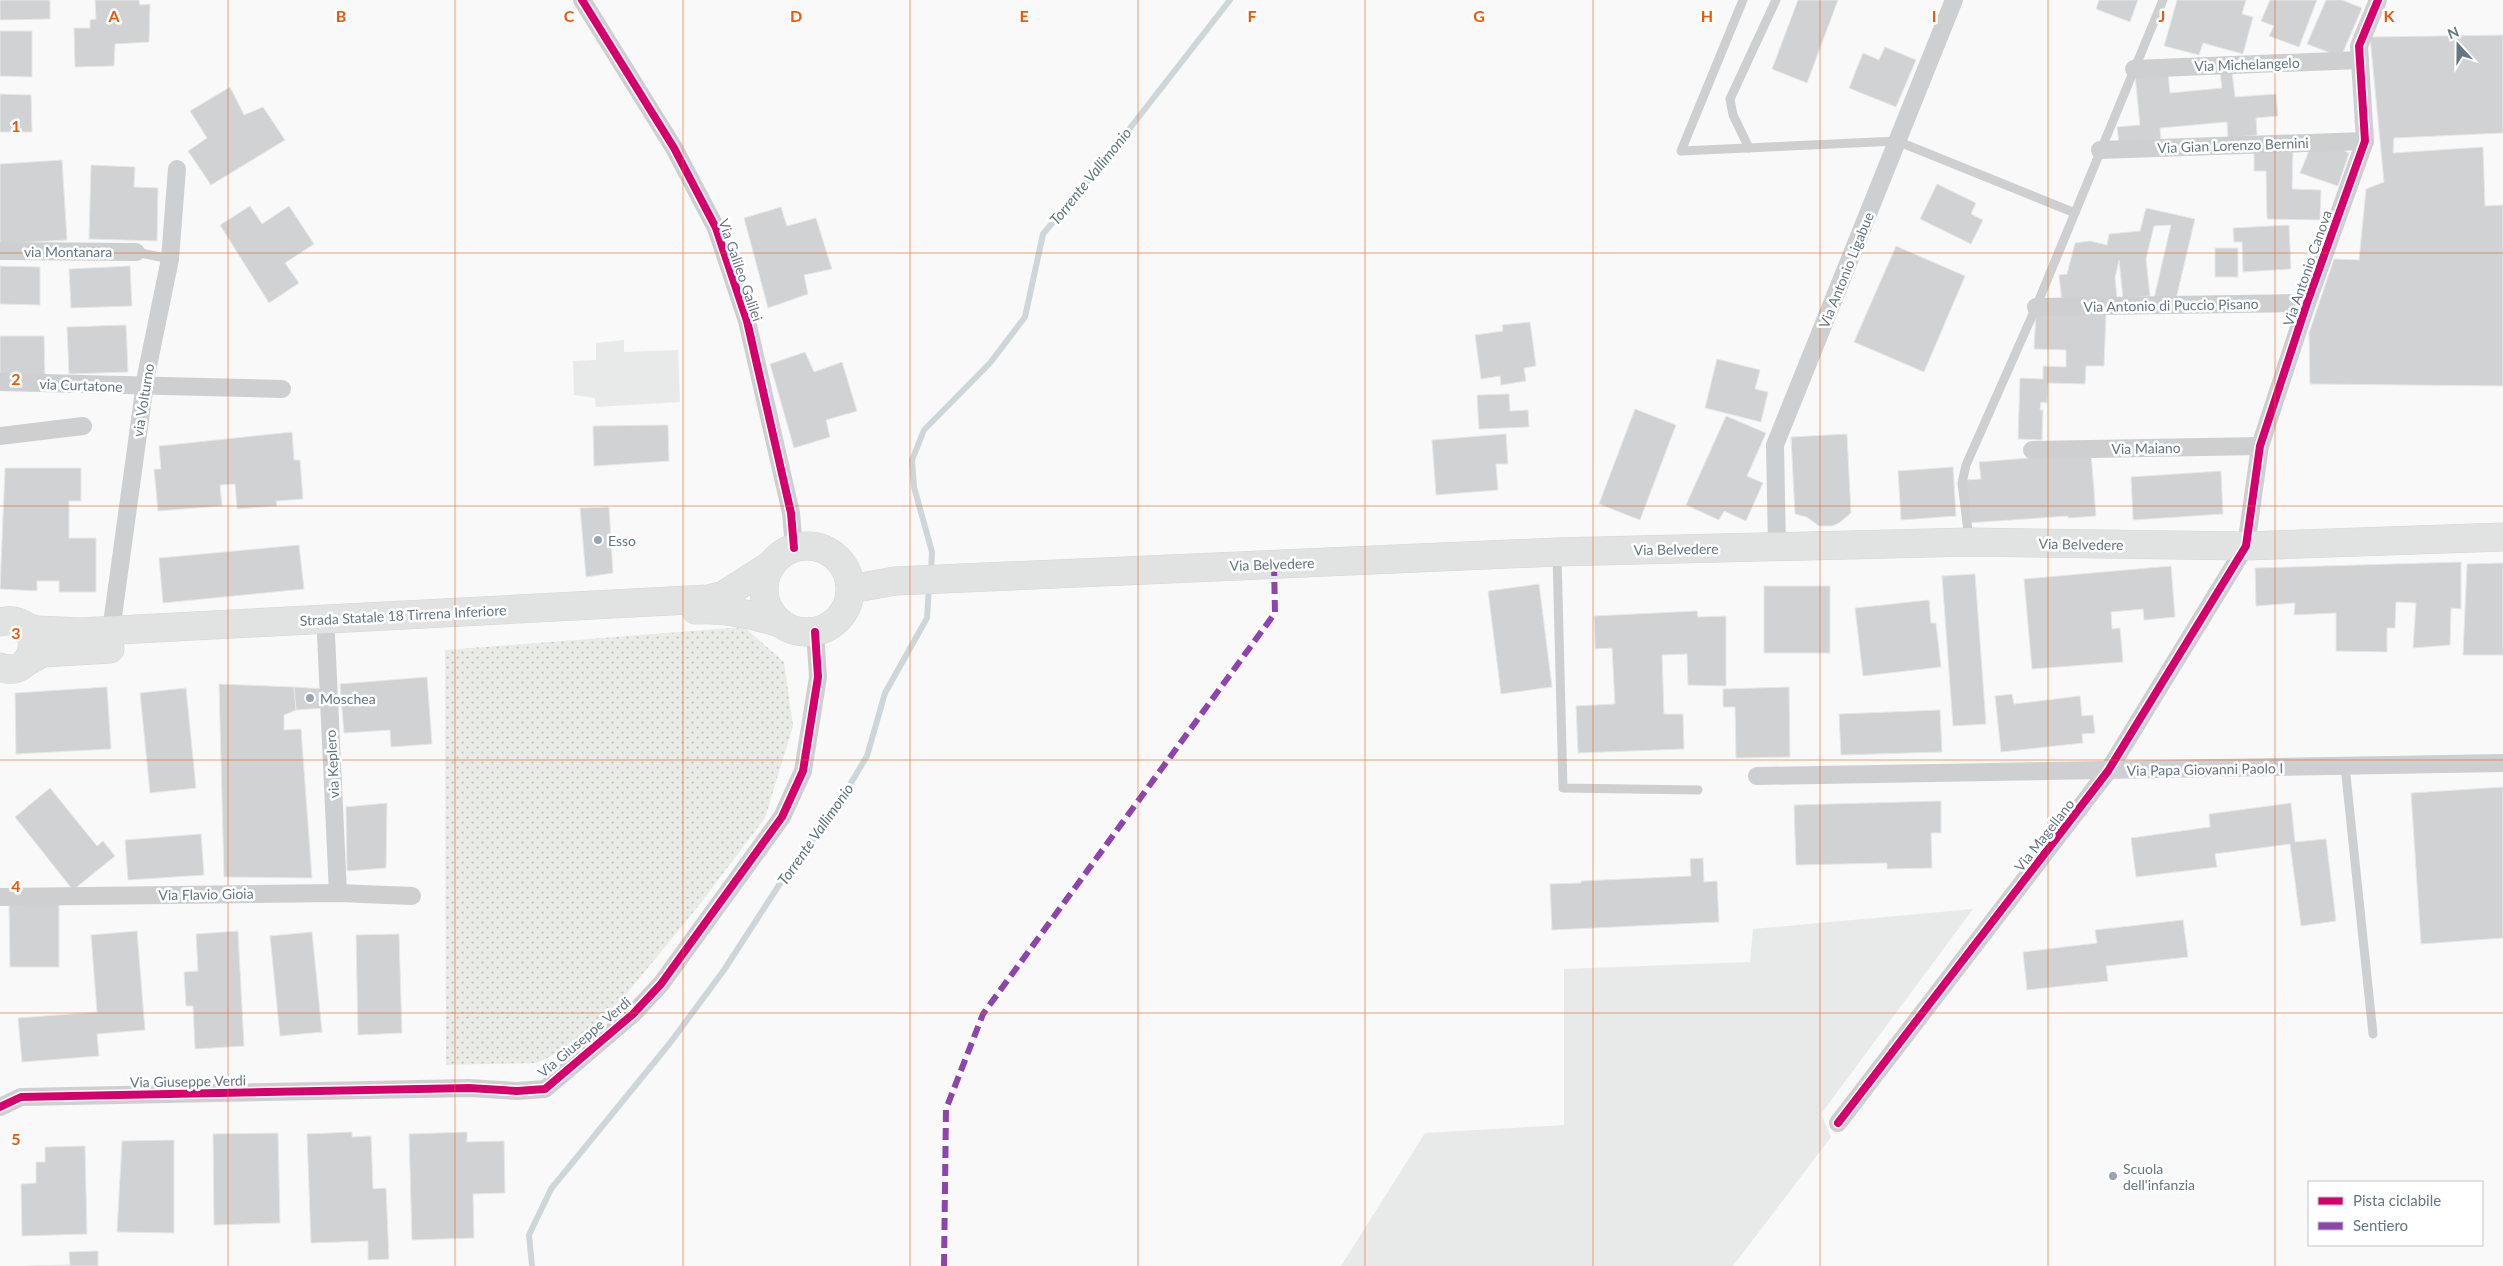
<svg xmlns="http://www.w3.org/2000/svg" width="2503" height="1266" font-family="Lato,sans-serif">
<defs>
<pattern id="grass-dots" width="8" height="8" patternUnits="userSpaceOnUse" patternTransform="scale(1.25)"><rect width="8" height="8" fill="#e8ebe6"/><path d="M2 2h.1M6 6h.1" fill="none" stroke="#c0c3c0" stroke-width="1.8" stroke-linecap="round"/></pattern>
</defs>
<rect width="100%" height="100%" fill="#f9f9f9"/>
<g fill="#e8e9e9">
<polygon points="624,340 624,352 678,350 680,402 596,407 595,398 574,395 573,361 596,360 596,343"/>
<polygon points="1973,909 1821,1114 1831,1137 1733,1266 1341,1266 1425,1133 1564,1125 1564,969 1750,962 1753,929"/>
</g>
<polygon fill="url(#grass-dots)" points="744,627 784,662 793,726 765,818 700,904 593,1035 537,1063 446,1065 445,650"/>
<g fill="none" stroke-linecap="round" stroke-linejoin="round">
<g stroke="#ced6d9" stroke-width="6">
<polyline points="931,572 932,552 914,487 912,460 924,430 990,363 1025,317 1043,234 1102,164 1230,0"/>
<polyline points="532,1266 529,1235 551,1189 670,1043 724,970 781,882 835,810 867,756 885,693 927,618 929,587"/>
</g>
</g>
<g fill="#d0d2d3" stroke="#e8e8e8">
<polygon points="0,0 50,0 50,19 0,20"/>
<polygon points="95,0 139,0 140,5 150,4 149,42 115,44 114,66 75,67 74,28 90,28 90,20 96,19"/>
<polygon points="1798,0 1838,0 1807,83 1772,69"/>
<polygon points="2099,0 2138,0 2130,22 2096,9"/>
<polygon points="2177,0 2246,0 2242,14 2253,17 2243,54 2203,43 2199,55 2164,46"/>
<polygon points="2270,0 2317,0 2299,47 2269,36 2274,26 2261,21"/>
<polygon points="2326,0 2342,0 2362,8 2341,57 2307,44"/>
<polygon points="0,31 32,31 32,77 0,76"/>
<polygon points="2503,35 2503,133 2394,138 2393,153 2483,147 2485,206 2503,205 2503,386 2310,384 2309,333 2334,259 2359,260 2366,189 2384,182 2370,37"/>
<polygon points="1885,47 1916,60 1896,107 1849,88 1863,53 1879,60"/>
<polygon points="2168,72 2170,93 2222,88 2220,73 2232,72 2235,97 2276,94 2278,116 2256,118 2257,135 2228,138 2227,122 2160,128 2161,139 2119,143 2117,127 2140,125 2135,75"/>
<polygon points="230,87 244,115 263,107 285,140 211,185 188,151 207,138 190,111"/>
<polygon points="0,94 31,95 32,132 0,132"/>
<polygon points="2336,147 2349,153 2338,186 2300,173 2310,148"/>
<polygon points="2254,151 2293,152 2292,189 2321,190 2320,220 2267,219 2266,171 2254,171"/>
<polygon points="62,160 67,240 0,244 0,164"/>
<polygon points="91,165 135,167 134,187 158,188 157,241 89,239"/>
<polygon points="1937,184 1976,203 1971,214 1983,220 1971,244 1920,219"/>
<polygon points="250,206 262,224 289,206 314,244 285,263 299,283 269,303 220,225"/>
<polygon points="781,207 787,226 816,218 832,269 804,275 808,294 768,308 744,218"/>
<polygon points="2146,208 2195,219 2175,303 2154,298 2171,225 2154,226 2146,259 2150,296 2123,298 2119,260 2115,278 2117,298 2062,303 2059,275 2067,274 2075,243 2090,241 2107,245 2109,234 2140,231"/>
<polygon points="2289,225 2291,269 2243,272 2242,242 2234,242 2233,228"/>
<polygon points="1896,246 1965,276 1924,372 1854,342"/>
<rect x="2215" y="248" width="23" height="29"/>
<polygon points="0,266 40,267 40,305 0,304"/>
<polygon points="130,266 132,306 71,308 69,269"/>
<polygon points="2036,312 2106,314 2104,366 2086,366 2085,384 2048,383 2047,403 2041,402 2040,410 2043,410 2042,440 2018,439 2020,378 2043,379 2043,366 2066,367 2066,350 2034,349"/>
<polygon points="1530,322 1536,366 1524,368 1526,381 1501,385 1500,376 1481,379 1475,335 1503,331 1502,325"/>
<polygon points="126,325 128,372 69,374 67,327"/>
<polygon points="0,336 44,336 45,375 0,375"/>
<polygon points="805,352 814,372 842,362 857,411 826,420 830,437 794,448 770,364"/>
<polygon points="1717,359 1760,370 1755,389 1768,392 1761,422 1705,408"/>
<polygon points="1509,394 1510,411 1528,410 1529,427 1479,429 1477,395"/>
<polygon points="1635,409 1676,425 1640,520 1599,504"/>
<polygon points="1726,416 1766,433 1747,476 1763,483 1746,521 1724,511 1719,520 1686,505"/>
<polygon points="668,425 669,461 594,466 593,426"/>
<polygon points="292,432 294,460 300,460 303,499 276,501 277,506 237,509 235,484 220,485 222,506 158,511 154,469 161,469 159,446"/>
<polygon points="1506,434 1508,464 1496,464 1498,490 1436,495 1432,440"/>
<polygon points="1847,434 1851,513 1839,523 1832,526 1819,526 1807,517 1795,514 1791,437"/>
<polygon points="2091,453 2096,516 2068,518 2068,516 1968,523 1965,480 1981,479 1979,462"/>
<polygon points="1953,467 1956,516 1901,520 1898,471"/>
<polygon points="5,468 81,468 81,501 69,501 69,538 96,538 96,592 59,592 59,581 37,581 37,591 0,589"/>
<polygon points="2221,471 2223,514 2133,520 2131,477"/>
<polygon points="609,507 613,573 586,577 580,508"/>
<polygon points="299,545 304,589 163,603 159,558"/>
<polygon points="2461,562 2461,609 2451,608 2450,645 2413,648 2416,603 2396,602 2395,628 2387,628 2387,652 2336,651 2336,613 2294,615 2295,603 2256,606 2255,568"/>
<polygon points="2503,563 2503,655 2463,655 2467,564"/>
<polygon points="2171,566 2175,617 2144,620 2143,609 2111,612 2112,629 2120,628 2123,662 2032,669 2024,579"/>
<polygon points="1975,574 1986,724 1953,726 1942,576"/>
<polygon points="1539,584 1552,687 1501,694 1488,591"/>
<rect x="1764" y="586" width="66" height="67"/>
<polygon points="1929,600 1931,623 1936,623 1941,667 1863,676 1855,608"/>
<polygon points="1697,611 1698,617 1726,616 1726,686 1688,685 1687,654 1662,655 1664,714 1683,714 1684,749 1578,753 1576,706 1615,704 1612,648 1595,649 1594,616"/>
<polygon points="427,677 432,744 391,747 390,730 344,733 340,684"/>
<polygon points="219,684 294,687 296,710 284,715 284,730 301,729 312,878 224,877"/>
<polygon points="107,687 111,749 16,754 15,693"/>
<polygon points="294,687 325,689 327,708 296,710"/>
<polygon points="1789,687 1790,757 1736,758 1735,707 1723,707 1723,689"/>
<polygon points="186,688 196,788 150,793 140,693"/>
<polygon points="2012,694 2014,704 2080,696 2082,716 2093,715 2095,733 2082,734 2083,743 2001,752 1995,696"/>
<polygon points="1940,710 1942,752 1841,755 1839,714"/>
<polygon points="2503,787 2503,938 2421,944 2411,793"/>
<polygon points="50,788 97,846 103,841 115,856 73,890 15,817"/>
<polygon points="1941,801 1941,833 1931,833 1932,868 1887,869 1887,863 1796,865 1794,805"/>
<polygon points="387,803 386,868 347,871 346,807"/>
<polygon points="2291,803 2295,842 2326,839 2336,921 2301,926 2290,844 2215,854 2217,867 2136,877 2131,838 2210,827 2209,814"/>
<polygon points="201,834 204,875 128,880 125,840"/>
<polygon points="1703,858 1704,882 1717,881 1719,922 1552,930 1550,884 1581,883 1581,881 1691,876 1690,859"/>
<polygon points="59,904 59,967 10,967 9,905"/>
<polygon points="2183,920 2188,957 2106,966 2108,981 2027,990 2023,952 2097,943 2095,930"/>
<polygon points="137,931 145,1030 97,1034 99,1056 22,1062 18,1018 97,1012 91,935"/>
<polygon points="238,931 244,1046 195,1049 193,1006 186,1006 184,972 198,971 196,934"/>
<polygon points="312,932 322,1032 280,1036 270,936"/>
<polygon points="399,934 402,1033 358,1035 356,935"/>
<polygon points="352,1132 352,1137 371,1136 373,1189 386,1188 389,1259 368,1260 368,1241 311,1243 307,1134"/>
<polygon points="467,1132 467,1142 504,1141 505,1193 473,1194 474,1238 412,1240 409,1134"/>
<polygon points="278,1133 280,1223 214,1225 213,1134"/>
<polygon points="174,1140 174,1233 117,1232 122,1141"/>
<polygon points="85,1146 87,1234 22,1236 21,1184 36,1183 36,1162 45,1162 45,1147"/>
<polygon points="98,1251 98,1266 27,1266 70,1265 69,1252"/>
</g>
<g fill="none" stroke-linecap="round" stroke-linejoin="round">
<g stroke="#d5d6d7" stroke-width="29">
<g id="primary">
<circle cx="807" cy="589" r="43"/>
<polyline points="851,589 895,581 1557,552 1970,542 2246,546 2503,537"/>
<path d="M696,610C726,608 752,615 780,623"/>
<path d="M0,622C47,611 39,682 0,667"/>
<polyline points="24,626 36,630 80,632 708,599 724,595 772,564"/>
<polyline points="26,662 43,653 110,649"/>
</g>
</g>
<g stroke="#cecfd0" stroke-width="9">
<polyline points="1743,0 1681,151 1897,141 2075,213"/>
<polyline points="1749,148 1733,115 1730,99 1776,0"/>
<polyline points="136,252 170,259"/>
<polyline points="1969,539 1962,483 1966,465 2036,307 2163,0"/>
<polyline points="1557,555 1563,788 1698,790"/>
<polyline points="2345,766 2373,1034"/>
</g>
<g stroke="#cecfd0" stroke-width="18">
<polyline points="582,0 674,148 716,228 747,321 791,513 794,548"/>
<polyline points="2134,69 2360,60"/>
<polyline points="2100,150 2365,141"/>
<polyline points="0,251 136,252"/>
<polyline points="2036,307 2307,303"/>
<polyline points="0,382 282,389"/>
<polyline points="0,436 83,426"/>
<polyline points="2032,450 2260,446"/>
<polyline points="1777,547 1775,445 1954,0"/>
<polyline points="111,631 146,376 170,259 177,169"/>
<polyline points="326,635 338,893"/>
<polyline points="1757,776 2503,763"/>
<polyline points="0,897 338,893 412,896"/>
<polyline points="0,1107 21,1097 469,1088 517,1091 545,1089 633,1014 661,984 782,817 803,771 818,677 815,632"/>
<polyline points="1838,1123 2108,771 2246,546 2260,446 2307,303 2365,141 2359,46 2378,0"/>
</g>
<use href="#primary" stroke="#e1e2e2" stroke-width="28"/>
<polyline stroke="#8e44ad" stroke-width="6" stroke-dasharray="12 6" stroke-linecap="butt" points="944,1266 946,1109 983,1014 1275,613 1274,564"/>
<g stroke="#fff" stroke-width="11">
<g id="cycleway">
<polyline points="582,0 674,148 716,228 747,321 791,513 794,548"/>
<polyline points="0,1107 21,1097 469,1088 517,1091 545,1089 633,1014 661,984 782,817 803,771 818,677 815,632"/>
<polyline points="1838,1123 2108,771 2246,546 2260,446 2307,303 2365,141 2359,46 2378,0"/>
</g>
</g>
<use href="#cycleway" stroke="#d6006c" stroke-width="8"/>
</g>
<path fill="none" stroke="#e8590c" stroke-width="1" stroke-opacity="0.55" d="M228,0V1266M455,0V1266M683,0V1266M910,0V1266M1138,0V1266M1365,0V1266M1593,0V1266M1820,0V1266M2048,0V1266M2275,0V1266M0,253H2503M0,506H2503M0,760H2503M0,1013H2503"/>
<g fill="#99a4ac" stroke="#fff" stroke-width="2">
<circle cx="598" cy="540" r="5"/>
<circle cx="310" cy="698" r="5"/>
<circle cx="2113" cy="1176" r="5"/>
</g>
<g text-anchor="middle" dominant-baseline="central" stroke-width="5" stroke-linejoin="round" paint-order="stroke">
<g font-size="14" fill="#657683" stroke="#fff">
<text transform="translate(2247 64) rotate(-2)">Via Michelangelo</text>
<text transform="translate(2233 145) rotate(-2)">Via Gian Lorenzo Bernini</text>
<text x="68" y="251">via Montanara</text>
<text transform="translate(2307 268) rotate(-71)">Via Antonio Canova</text>
<text transform="translate(741 270) rotate(71)">Via Galileo Galilei</text>
<text transform="translate(1846 270) rotate(-68)">Via Antonio Ligabue</text>
<text transform="translate(2171 305) rotate(-1)">Via Antonio di Puccio Pisano</text>
<text transform="translate(81 385) rotate(2)">via Curtatone</text>
<text transform="translate(143 400) rotate(-81)">via Volturno</text>
<text transform="translate(2146 448) rotate(-1)">Via Maiano</text>
<text transform="translate(2081 544) rotate(1)">Via Belvedere</text>
<text transform="translate(1676 549) rotate(-1)">Via Belvedere</text>
<text transform="translate(1272 564) rotate(-2)">Via Belvedere</text>
<text transform="translate(403 615) rotate(-3)">Strada Statale 18 Tirrena Inferiore</text>
<text transform="translate(332 764) rotate(-93)">via Keplero</text>
<text transform="translate(2205 769) rotate(-1)">Via Papa Giovanni Paolo I</text>
<text transform="translate(2044 835) rotate(-52)">Via Magellano</text>
<text transform="translate(206 894) rotate(-1)">Via Flavio Gioia</text>
<text transform="translate(584 1037) rotate(-40)">Via Giuseppe Verdi</text>
<text transform="translate(188 1081) rotate(-1)">Via Giuseppe Verdi</text>
</g>
<g font-size="14" fill="#657683" stroke="#fff" text-anchor="start">
<text x="608" y="540">Esso</text>
<text x="320" y="698">Moschea</text>
<text x="2123" y="1168">Scuola<tspan x="2123" dy="16">dell'infanzia</tspan></text>
</g>
<g font-size="15" font-style="italic" fill="#60757c" stroke="#fff">
<text transform="translate(1090 176) rotate(-51)">Torrente Vallimonio</text>
<text transform="translate(815 834) rotate(-55)">Torrente Vallimonio</text>
</g>
</g>
<g font-size="16" text-anchor="middle" font-weight="bold" fill="#e8590c" stroke="#fff" stroke-width="5" stroke-linejoin="round" paint-order="stroke">
<text x="114" y="22">A</text>
<text x="341" y="22">B</text>
<text x="569" y="22">C</text>
<text x="796" y="22">D</text>
<text x="1024" y="22">E</text>
<text x="1252" y="22">F</text>
<text x="1479" y="22">G</text>
<text x="1707" y="22">H</text>
<text x="1934" y="22">I</text>
<text x="2162" y="22">J</text>
<text x="2389" y="22">K</text>
<text x="16" y="132">1</text>
<text x="16" y="385">2</text>
<text x="16" y="639">3</text>
<text x="16" y="892">4</text>
<text x="16" y="1145">5</text>
</g>
<rect x="2308" y="1181" width="175" height="65" fill="#ffffff" stroke="#c1c8cd"/>
<rect x="2318" y="1197" width="25" height="8" fill="#d6006c" stroke="#c1c8cd"/>
<text x="2353" y="1206" font-size="15" fill="#657683">Pista ciclabile</text>
<rect x="2318" y="1222" width="25" height="8" fill="#8e44ad" stroke="#c1c8cd"/>
<text x="2353" y="1231" font-size="15" fill="#657683">Sentiero</text>
<g transform="translate(2458 45) rotate(339)" stroke="#ffffff" stroke-width="4" paint-order="stroke">
<path d="M0-4L9 19L0 12L-9 19Z" fill="#657683"/>
<text y="-8" font-size="14" font-weight="bold" text-anchor="middle" fill="#657683">N</text>
</g>
</svg>
